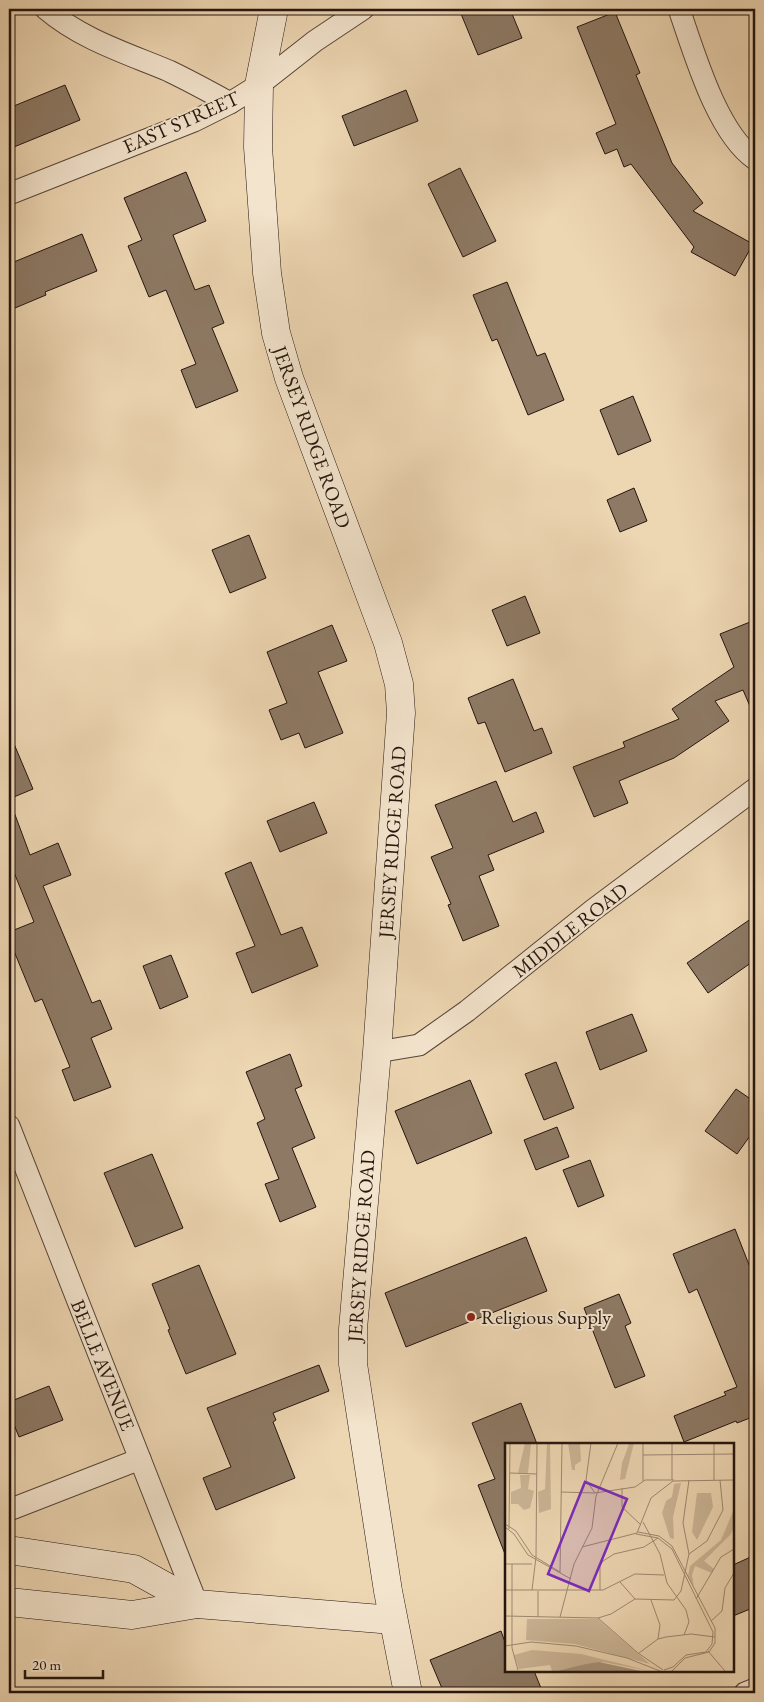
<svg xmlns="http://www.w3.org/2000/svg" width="764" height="1702" font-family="'EB Garamond',serif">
<rect width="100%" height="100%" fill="#edd6b2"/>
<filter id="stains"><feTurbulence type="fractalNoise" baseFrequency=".004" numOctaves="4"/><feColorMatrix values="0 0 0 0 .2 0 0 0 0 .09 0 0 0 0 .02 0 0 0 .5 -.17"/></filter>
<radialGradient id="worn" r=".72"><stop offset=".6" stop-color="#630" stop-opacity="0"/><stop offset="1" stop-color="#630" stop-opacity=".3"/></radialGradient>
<g fill="#8d7964" stroke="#25150f">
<polygon points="459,9 510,9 522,38 478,55"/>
<polygon points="615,12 640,73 636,75 672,163 703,203 693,211 753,244 735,276 691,252 694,247 631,164 624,167 617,149 605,154 596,133 616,124 577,27"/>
<polygon points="65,85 80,120 9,149 9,108"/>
<polygon points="406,90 418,121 354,146 342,116"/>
<polygon points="460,168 496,241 463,257 428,184"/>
<polygon points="186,172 206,221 173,235 195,290 209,285 224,323 212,328 238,391 196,408 181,370 196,364 166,290 149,297 128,246 142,240 124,198"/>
<polygon points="82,234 97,271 45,292 46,295 15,308 9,293 9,264"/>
<polygon points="507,282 537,356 545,353 564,400 528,415 497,339 492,341 473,295"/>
<polygon points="633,396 651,441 618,455 600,410"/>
<polygon points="634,488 647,521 620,532 607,500"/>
<polygon points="249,535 266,578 230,593 212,550"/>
<polygon points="525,596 540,633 507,646 492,610"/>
<polygon points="755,620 755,718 743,690 715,701 729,721 674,758 619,781 628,803 594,817 573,767 625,747 623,742 679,719 672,709 734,667 720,634"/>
<polygon points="332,625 347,661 318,672 343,733 305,748 299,733 281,740 269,710 287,703 267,652"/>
<polygon points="513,679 534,731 542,728 552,753 505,772 485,722 478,724 468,698"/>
<polygon points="9,732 33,789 9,799"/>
<polygon points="496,781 513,822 536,812 544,832 488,855 494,870 479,876 499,926 463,941 448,905 451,904 431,857 453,848 435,805"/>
<polygon points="314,802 327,833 280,852 267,821"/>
<polygon points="9,804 11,804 30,855 58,843 71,875 43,886 92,1003 100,1000 112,1029 91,1038 111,1087 74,1101 62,1070 70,1067 42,999 35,1002 9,939 9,932 34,922 9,860"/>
<polygon points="251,862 281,935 302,927 318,966 252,993 236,953 255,946 225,873"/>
<polygon points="755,916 755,960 708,993 687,963"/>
<polygon points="171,955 188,997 160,1009 143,966"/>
<polygon points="632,1014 647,1051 600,1070 586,1032"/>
<polygon points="290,1054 302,1086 295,1089 315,1138 292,1148 316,1207 280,1222 265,1184 279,1179 257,1123 265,1119 246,1072"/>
<polygon points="556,1062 574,1108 544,1120 525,1074"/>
<polygon points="470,1080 492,1133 417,1164 395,1111"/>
<polygon points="736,1089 755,1102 755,1129 737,1154 705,1131"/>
<polygon points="557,1127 569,1157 536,1170 524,1140"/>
<polygon points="152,1154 183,1228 135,1247 104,1173"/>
<polygon points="590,1160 604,1196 578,1207 563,1170"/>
<polygon points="735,1229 755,1280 755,1430 750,1418 737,1423 736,1421 684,1442 674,1416 726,1395 724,1392 737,1387 697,1289 689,1293 673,1254"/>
<polygon points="526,1237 547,1291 406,1347 385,1293"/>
<polygon points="199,1265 236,1354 186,1374 168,1330 170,1329 152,1284"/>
<polygon points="619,1294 631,1323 625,1326 645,1376 615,1388 584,1308"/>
<polygon points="319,1365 329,1391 273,1413 276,1420 273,1422 295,1478 216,1510 203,1478 231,1467 207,1408"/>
<polygon points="49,1386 63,1420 19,1437 9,1412 9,1402"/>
<polygon points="521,1403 537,1444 506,1444 506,1554 505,1554 478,1485 495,1479 472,1423"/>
<polygon points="755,1555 755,1607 733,1616 733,1565"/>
<polygon points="501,1631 506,1645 506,1671 534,1671 543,1693 444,1693 430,1660"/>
</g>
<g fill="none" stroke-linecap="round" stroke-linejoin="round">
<g stroke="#574538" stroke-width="23">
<g id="street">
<path d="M46,9C81,39 126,53 169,71C190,81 210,92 230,103"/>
<path d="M679,9C694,52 717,133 755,159"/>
<polyline points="9,194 194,121 230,103 259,85 315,41 363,9"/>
<polyline points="377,1052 419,1045 467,1011 593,910 755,789"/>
<polyline points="9,1126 197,1604"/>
<polyline points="9,1510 140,1459"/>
<polyline points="745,1693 755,1689"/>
</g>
</g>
<g stroke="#25150f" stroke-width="29">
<g id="secondary">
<polyline points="274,9 259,85 258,147 267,273 276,333 289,378 388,643 399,684 401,713 377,1052 353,1329 353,1364 388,1591 408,1693"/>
<polyline points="9,1550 134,1569 197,1604"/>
<polyline points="9,1602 132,1615 197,1604 393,1620"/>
</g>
</g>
<use href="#street" stroke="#f3e4cd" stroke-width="21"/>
<use href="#secondary" stroke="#f3e4cd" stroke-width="28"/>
</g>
<circle fill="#8f2418" stroke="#f3e4cd" stroke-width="2" cx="471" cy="1317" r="5"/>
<g text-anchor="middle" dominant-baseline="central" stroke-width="4" stroke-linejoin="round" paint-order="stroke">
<g font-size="20" fill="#25150f" stroke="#f3e4cd">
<text transform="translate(181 122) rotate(-24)">EAST STREET</text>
<text transform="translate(312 437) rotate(70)">JERSEY RIDGE ROAD</text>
<text transform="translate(392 842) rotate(-86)">JERSEY RIDGE ROAD</text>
<text transform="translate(570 930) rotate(-38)">MIDDLE ROAD</text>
<text transform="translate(361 1246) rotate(-86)">JERSEY RIDGE ROAD</text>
<text transform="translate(103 1365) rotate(68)">BELLE AVENUE</text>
</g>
<g font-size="20" fill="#25150f" stroke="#f3e4cd" text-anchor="start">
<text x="481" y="1317">Religious Supply</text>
</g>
</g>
<g transform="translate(505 1443)">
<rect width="229" height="229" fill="#edd6b2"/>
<path d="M20,0L26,1L23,30H13ZM42,0H45L46,66L34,70L33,49L40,46ZM63,0L75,1L76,18L70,22V27H67ZM129,0L120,36L115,37L117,20L124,1ZM15,32H25L23,46L29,48L25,65L19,67L13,61H6V49L16,45ZM176,40L168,74L169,96L165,95L157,70L161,58L167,54L169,41ZM192,50H206L208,64L192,97L187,89ZM229,66V85L225,92L199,118L209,126L207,130L190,123L187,132L189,143L183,133L185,123L216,97ZM22,176H93L145,221L70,201L21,197ZM27,207L76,211L145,228L98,219L52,228H47L45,222L14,226L9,212Z" fill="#cbb596"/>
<path d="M94,219L136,228H52L81,221Z" fill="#a9947b"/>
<path fill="none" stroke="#9d8971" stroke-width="1" d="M86,0L81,37L90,50M138,0V38M209,0V37M138,12L229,11M5,30L32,31M167,37V0M117,45V64L136,82M56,49L90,50L130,44L140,37H169M138,79L155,111L162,140L181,167L184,179L179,192M0,81L11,88L27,112L55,129M0,84L9,91L23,112L66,136M4,86L5,0M133,89L154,93L167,103L210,185V200L204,209L180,215L167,228M131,91L153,95L167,106L208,189L207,201L201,209L181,212L168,224L159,227M77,104L132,90L146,55L168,38L229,37M184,111L202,98L218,67L215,37M0,121H27M7,121V205L13,227M55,130L57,0M115,139L130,156M0,147H98L130,131L159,132M27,147L31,114L32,0M95,147V123L98,118L109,111L139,104L153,95M191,156L216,114L229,106M146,157L155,182L153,196M0,173L93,175L106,171L130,156L169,157L176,148L184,111L178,80L184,37M33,174V148M55,174L69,121L87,85L91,53L113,0M93,175L133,210L158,227M206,178L217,168L220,145L229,130M0,203L26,199L71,203L122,215L155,228M203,208L220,228M134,210L153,196L161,194L186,191L210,194"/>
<path fill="#7b2cbf" fill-opacity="0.15" stroke="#7b2cbf" stroke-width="2.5" d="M80,39L122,56L84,148L43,131Z"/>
<rect width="229" height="229" fill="none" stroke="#25150f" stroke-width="2.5"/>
</g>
<rect width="764" height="1702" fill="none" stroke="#edd6b2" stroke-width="30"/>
<rect x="10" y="10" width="744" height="1682" fill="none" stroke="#25150f" stroke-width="2.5"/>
<rect x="15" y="15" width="734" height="1672" fill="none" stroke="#25150f"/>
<path d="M25 1670v8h78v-8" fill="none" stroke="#25150f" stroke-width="2.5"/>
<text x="32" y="1670" font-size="15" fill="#25150f" stroke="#f3e4cd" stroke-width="4" paint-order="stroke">20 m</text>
<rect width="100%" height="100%" filter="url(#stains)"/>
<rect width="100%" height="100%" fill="url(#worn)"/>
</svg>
